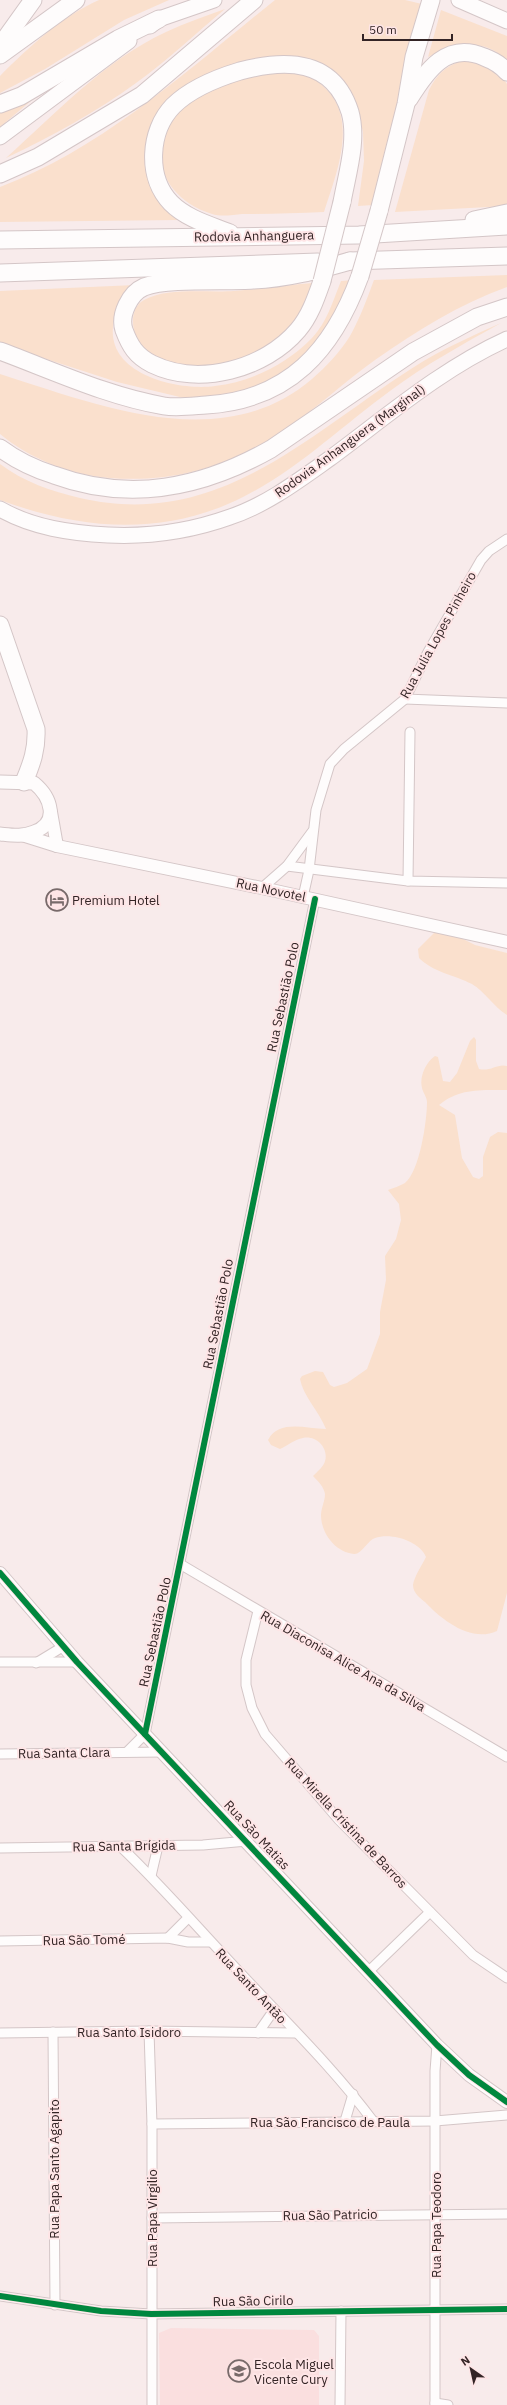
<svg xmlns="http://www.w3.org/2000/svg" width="507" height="2405" font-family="'IBM Plex Sans',sans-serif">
<rect width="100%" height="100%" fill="#f8ebeb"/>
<polygon fill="#fadfdf" points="171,2328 314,2330 319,2336 319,2405 160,2405 159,2333"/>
<g fill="#fae0cd">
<path d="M99,0H169L124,20L45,69L0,93V76C29,47 61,17 99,0Z"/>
<path d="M275,0H405L422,4L373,205L358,206L364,161L363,132L357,107L306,59L283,56L256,60L167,101L153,120L146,141L145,157L147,174L162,207L179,220L0,222V187C104,148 190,68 275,0Z"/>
<path d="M225,9C196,33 167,61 136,83C95,113 52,136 6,158C55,114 105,60 166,32C185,23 206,16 225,9Z"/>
<path d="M441,10L507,36V61C484,36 454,44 428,57Z"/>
<path d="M461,61C481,62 495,67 507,84V206L395,212L429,90C437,74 445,67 461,61Z"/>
<path d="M266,71C278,71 292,70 303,73C310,75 317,81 323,86C360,118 336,174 324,212C297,213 269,214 242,214C233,215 221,217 212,214C152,195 142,133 195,98C216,84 243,79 266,71Z"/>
<polygon points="39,94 0,127 0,113"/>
<path d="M507,275V287C458,305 418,330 375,360C344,382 316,409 284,430C232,466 173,483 110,478C71,475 30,459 0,434V374C98,405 222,456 312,379C326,367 340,352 350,336C360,318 367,299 374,280Z"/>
<path d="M354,280L339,315L295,367L250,391L208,398H184L117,382L0,344V291L135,285C130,290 124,295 120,300C115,307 114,318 113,327C108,375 179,391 215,386C251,382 287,364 312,338C327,322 333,301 341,281Z"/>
<path d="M313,283C310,290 309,299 305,306C289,339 244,364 208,367C201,367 194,366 187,365C167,364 152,359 140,343C131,331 129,308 144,300C167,287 208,293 234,291C261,289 287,285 313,283Z"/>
<path d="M501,323C463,344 425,365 390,391C342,426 297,470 243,497C164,537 81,530 0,500V464C24,482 51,491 80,498C222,531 313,429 422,362C447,347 474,335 501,323Z"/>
<path d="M437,926L475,945L507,953V1015C494,1007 485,992 472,984C454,975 433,972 419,958L418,949L434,933Z"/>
<path d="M474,1037L476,1040V1061L479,1069C490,1072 498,1063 507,1066V1090C482,1090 459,1088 439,1105L455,1115L462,1158L473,1177L479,1179L483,1176V1157L490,1137L498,1132L507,1133V1593L497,1631C471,1643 442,1620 425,1602C420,1598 413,1593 413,1585C414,1577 422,1565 426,1557C420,1541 391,1532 375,1538C368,1540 361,1555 354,1554C335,1552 321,1533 321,1515C321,1508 325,1501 325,1494C324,1487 318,1481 313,1476C317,1472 324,1466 325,1461C329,1448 316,1435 303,1438C295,1439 287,1446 280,1449L271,1445L268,1440C279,1419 306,1429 326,1429C319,1411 303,1396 300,1379L302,1376L315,1371L323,1372L330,1385L334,1387L347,1383L367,1369L380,1334V1312L386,1280L385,1256L396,1239L401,1220L399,1204L388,1190C393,1188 400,1186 405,1183C420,1171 427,1120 427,1102C427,1097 423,1093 422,1088C419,1077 426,1062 435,1056L438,1057L443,1081L450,1082L457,1073L470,1041Z"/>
</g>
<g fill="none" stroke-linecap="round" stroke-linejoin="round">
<g stroke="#d4c6c7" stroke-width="11">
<g id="minor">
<polyline points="405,699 507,703"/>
<polyline points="287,866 408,881 507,883"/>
<polyline points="408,881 410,732"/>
<polyline points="262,888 287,866 312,832"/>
<polyline points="303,897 309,870 316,810 330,764 344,749 405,699 428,652 481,560 489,551 507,539"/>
<polyline points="180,1564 507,1757"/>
<polyline points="258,1611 246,1660 246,1685 252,1708 265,1734 339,1820 473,1955 507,1978"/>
<polyline points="0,1662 77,1662"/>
<polyline points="36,1663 64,1646"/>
<polyline points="128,1751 145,1734 315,899"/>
<polyline points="0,1754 163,1752"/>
<path d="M121,1847C165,1889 204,1935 246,1979C289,2025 335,2070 373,2121"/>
<polyline points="0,1848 203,1845 247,1841"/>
<polyline points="151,1876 158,1846"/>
<polyline points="168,1938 188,1918"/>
<polyline points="0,1941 168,1938 188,1942 210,1942"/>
<polyline points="369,1971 430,1912"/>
<polyline points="149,2031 152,2124 152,2405"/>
<polyline points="53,2032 55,2305"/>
<polyline points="0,2033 149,2031 296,2033"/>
<polyline points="258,2033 274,2010"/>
<polyline points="345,2121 353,2094"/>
<polyline points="152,2124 435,2121 507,2115"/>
<polyline points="152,2218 507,2214"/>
<polyline points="0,2296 101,2311 151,2314 507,2309"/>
<polyline points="435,2403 448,2405"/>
<polyline points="340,2405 341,2311"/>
<polyline points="435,2405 435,2071 437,2045"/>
</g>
</g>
<g stroke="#d4c6c7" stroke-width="14">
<g id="tertiary">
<polyline points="51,812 57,846"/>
<polyline points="22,835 57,846 262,888 507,942"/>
<polyline points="0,1573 77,1662 437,2045 469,2075 507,2102"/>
</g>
</g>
<g stroke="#d4c6c7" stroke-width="15">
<path id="secondary" d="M0,782L34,783C51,797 60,823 34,832C23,837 11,835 0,834"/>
</g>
<g stroke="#d4c6c7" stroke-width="17">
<g id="trunk">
<polyline points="459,0 507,21"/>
<polyline points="150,26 159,19 214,0"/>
<polyline points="0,137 129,41"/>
<path d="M0,509C33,528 71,533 108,535C149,537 191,531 230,517C266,505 298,481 329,459C386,417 441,369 507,339"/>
</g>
</g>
<g stroke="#d4c6c7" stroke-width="19">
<g id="motorway">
<polyline points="0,46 33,0"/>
<polyline points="0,55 76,0"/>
<path d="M409,99C427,70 447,41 484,57C492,60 501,65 507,72"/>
<polyline points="0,104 21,96 118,39 159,19"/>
<polyline points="0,174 38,157 142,95 254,0"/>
<polyline points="379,211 406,104 414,57 431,0"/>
<polyline points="474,220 507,213"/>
<path d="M230,233C210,225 187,219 171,203C146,177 149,131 173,106C190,89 217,78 240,71C285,59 333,58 350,112C358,140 347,174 342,202"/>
<polyline points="0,240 359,235 507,226"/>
<polyline points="350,261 507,256"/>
<polyline points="0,273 318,262"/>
<path d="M322,281C316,298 310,316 298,330C265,369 199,387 152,364C136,356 130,346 124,330C119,315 130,293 144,287C167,278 226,282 253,280C286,279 318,270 350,261"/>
<path d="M0,351C54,371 107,396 164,406C177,408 192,406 206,405C289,400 333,350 360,276"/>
<path d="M0,448C16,460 35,469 54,475C130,503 202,488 271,449L413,352L477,317L507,307"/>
<path d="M0,625L36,729C37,749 32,763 24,782"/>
</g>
</g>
<use href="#minor" stroke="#fefcfc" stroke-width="9"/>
<use href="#tertiary" stroke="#fefcfc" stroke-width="12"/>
<use href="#secondary" stroke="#fefcfc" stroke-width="13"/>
<use href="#trunk" stroke="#fefcfc" stroke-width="15"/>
<use href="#motorway" stroke="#fefcfc" stroke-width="17"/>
<g stroke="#d4c6c7" stroke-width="19" stroke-linecap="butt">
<g id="motorway-bridge">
<polyline points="360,276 379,211"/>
<polyline points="322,281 342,202"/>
</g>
</g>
<use href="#motorway-bridge" stroke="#fefcfc" stroke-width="17"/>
<g stroke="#fee5e6" stroke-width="8">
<g id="cycleway">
<polyline points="0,1573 77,1662 437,2045 469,2075 507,2102"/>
<polyline points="145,1734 315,899"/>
<polyline points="0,2296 101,2311 151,2314 507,2309"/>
</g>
</g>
<use href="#cycleway" stroke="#00873e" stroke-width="6"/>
</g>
<defs>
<g id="hotel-ring" transform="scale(1.15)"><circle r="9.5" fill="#fee5e6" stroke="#786a6a" stroke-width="1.5"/><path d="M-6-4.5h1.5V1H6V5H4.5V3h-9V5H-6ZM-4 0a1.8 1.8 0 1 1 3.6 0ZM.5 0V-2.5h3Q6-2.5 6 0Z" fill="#786a6a"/></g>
<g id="school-ring" transform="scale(1.15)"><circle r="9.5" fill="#fee5e6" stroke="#786a6a" stroke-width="1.5"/><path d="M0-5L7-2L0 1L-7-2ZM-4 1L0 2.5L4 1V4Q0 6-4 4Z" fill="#786a6a"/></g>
</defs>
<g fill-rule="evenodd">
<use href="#hotel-ring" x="57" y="900"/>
<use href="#school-ring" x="239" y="2371"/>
</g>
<g text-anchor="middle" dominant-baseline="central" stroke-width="4" stroke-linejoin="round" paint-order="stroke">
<g font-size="13" fill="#332425" stroke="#fee5e6">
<text transform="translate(254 236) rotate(-1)">Rodovia Anhanguera</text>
<text transform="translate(350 441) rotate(-36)">Rodovia Anhanguera (Marginal)</text>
<text transform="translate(438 635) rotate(-61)">Rua Julia Lopes Pinheiro</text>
<text transform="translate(271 890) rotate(12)">Rua Novotel</text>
<text transform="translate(283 997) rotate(-78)">Rua Sebastião Polo</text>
<text transform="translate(218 1314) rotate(-79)">Rua Sebastião Polo</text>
<text transform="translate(155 1632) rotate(-78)">Rua Sebastião Polo</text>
<text transform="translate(343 1661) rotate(30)">Rua Diaconisa Alice Ana da Silva</text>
<text transform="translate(64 1753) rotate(-1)">Rua Santa Clara</text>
<text transform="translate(346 1823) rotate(47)">Rua Mirella Cristina de Barros</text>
<text transform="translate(257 1835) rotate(47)">Rua São Matias</text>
<text transform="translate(124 1846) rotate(-1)">Rua Santa Brígida</text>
<text transform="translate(84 1940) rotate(-1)">Rua São Tomé</text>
<text transform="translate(251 1986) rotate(47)">Rua Santo Antão</text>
<text x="129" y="2032">Rua Santo Isidoro</text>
<text x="330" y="2122">Rua São Francisco de Paula</text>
<text transform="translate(54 2169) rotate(-90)">Rua Papa Santo Agapito</text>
<text transform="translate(330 2215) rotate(-1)">Rua São Patricio</text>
<text transform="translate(152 2218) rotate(-90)">Rua Papa Virgilio</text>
<text transform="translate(436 2225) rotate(-90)">Rua Papa Teodoro</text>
<text transform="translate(253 2301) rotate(-1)">Rua São Cirilo</text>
</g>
<g font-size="13" fill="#332425" stroke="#fee5e6" text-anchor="start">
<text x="72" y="900">Premium Hotel</text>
<text x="254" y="2364">Escola Miguel<tspan x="254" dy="15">Vicente Cury</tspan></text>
</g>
</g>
<g transform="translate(471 2369) rotate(326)" stroke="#fee5e6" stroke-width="3" paint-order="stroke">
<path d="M0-3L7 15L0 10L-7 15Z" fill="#332425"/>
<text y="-6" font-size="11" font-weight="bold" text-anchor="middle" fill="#332425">N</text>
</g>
<path d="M363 34v6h89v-6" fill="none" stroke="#332425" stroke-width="2"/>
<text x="369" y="34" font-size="12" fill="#332425" stroke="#fee5e6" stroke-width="3" paint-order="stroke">50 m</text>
</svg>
